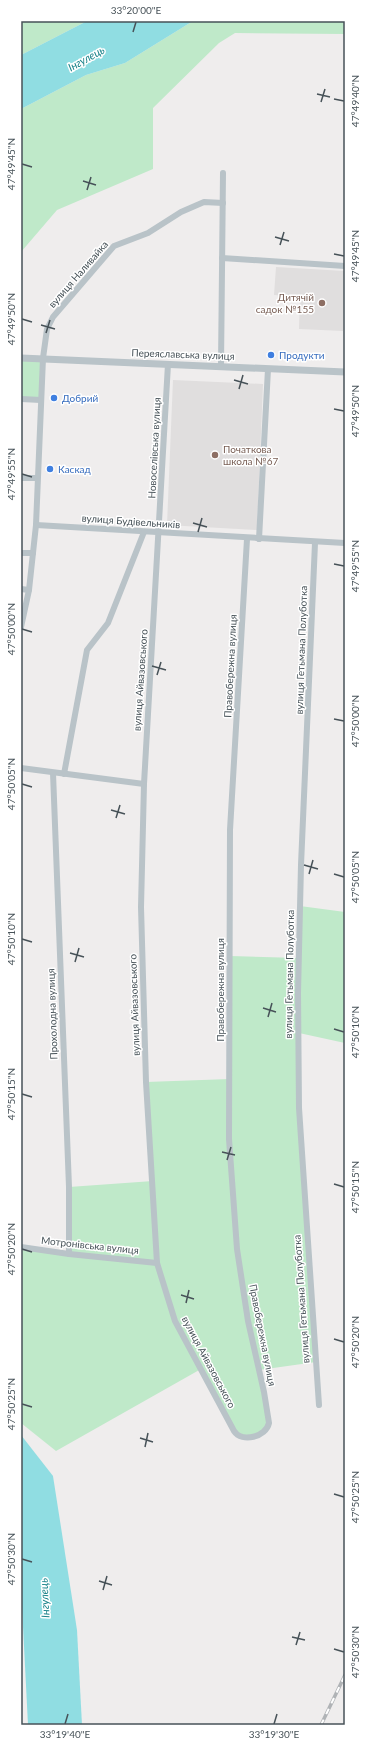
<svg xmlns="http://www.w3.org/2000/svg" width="366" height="1746" font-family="Lato,sans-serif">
<rect width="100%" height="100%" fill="#efeded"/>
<g fill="#e0dede">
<polygon points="276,267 345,271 343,331 299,329 300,297 274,295"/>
<polygon points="173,380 263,384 257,530 167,525"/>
</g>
<g fill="#bfe9c9">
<polygon points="21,21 87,21 21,55"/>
<polygon points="193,21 345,21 345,34 235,33 219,43 153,108 153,169 57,210 21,252 21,109 86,75 125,63"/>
<polygon points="21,358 43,358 41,400 21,399"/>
<polygon points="300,906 345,912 345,1043 299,1033 299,1108 316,1362 259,1370 269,1423 263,1432 239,1437 201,1369 56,1451 21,1423 21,1247 69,1254 69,1187 153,1181 146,1082 230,1079 230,956 299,958"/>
</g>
<g fill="#90dde2">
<polygon points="87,21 193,21 125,63 86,75 21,109 21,55"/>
<polygon points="21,1435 53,1476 77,1630 82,1725 28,1725 21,1587"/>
</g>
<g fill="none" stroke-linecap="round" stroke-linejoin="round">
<g stroke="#b9c3c8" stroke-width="6">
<polyline points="222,258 345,266"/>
<path d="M168,364L144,784L141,907L146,1082L157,1263L175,1321L234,1431C242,1443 266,1437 269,1423L264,1392L248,1321L237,1249L229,1139L230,830L247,539"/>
<polyline points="221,366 223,173"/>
<polyline points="21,399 41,400"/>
<polyline points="21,478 37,478"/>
<polyline points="36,525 345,543"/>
<polyline points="259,539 268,369"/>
<polyline points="315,543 301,865 298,993 299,1108 319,1405"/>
<polyline points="21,553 33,553"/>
<polyline points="21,589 29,590"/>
<polyline points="21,627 29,590 36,525 43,358 47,329 53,317 114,246 148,233 181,212 204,202 223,203"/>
<polyline points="21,768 144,784"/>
<polyline points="53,773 69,1187 69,1254"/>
<polyline points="64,774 87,650 108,623 144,532"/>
<polyline points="21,1247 69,1254 157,1263"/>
</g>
<polyline stroke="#b9c3c8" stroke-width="7" points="21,358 345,372"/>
<g stroke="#b0b3b6" stroke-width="3.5">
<polyline id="rail" points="321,1725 345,1675"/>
</g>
<use href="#rail" stroke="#fff" stroke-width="2" stroke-dasharray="6" stroke-linecap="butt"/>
</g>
<path fill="none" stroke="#475258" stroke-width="1.5" d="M133,32L136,22M317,94L330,97M334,99L344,101M321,102L325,89M22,164L32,167M83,181L96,185M87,190L91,177M275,237L289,241M280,245L284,232M334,254L344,256M22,319L32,322M41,325L55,329M46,333L50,320M234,380L248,384M239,389L243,375M334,409L344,411M22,474L32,477M193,523L207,527M198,532L202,518M334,564L344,566M22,629L32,632M152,666L166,670M157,675L161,662M334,719L344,721M22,784L32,787M111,810L125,814M116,818L120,805M304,865L318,869M309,874L313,860M334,874L344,877M22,939L32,942M70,953L84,957M75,962L79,948M263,1008L276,1012M268,1017L272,1003M334,1029L344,1032M22,1094L32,1097M222,1152L235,1155M227,1160L231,1147M334,1184L344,1187M22,1249L32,1252M181,1295L194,1299M186,1303L189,1290M334,1339L344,1342M22,1404L32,1407M140,1438L153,1442M145,1447L148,1433M334,1494L344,1497M22,1559L32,1562M99,1581L112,1585M103,1590L107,1576M292,1637L305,1640M296,1645L300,1632M334,1649L344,1652M65,1724L68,1714M274,1724L277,1714"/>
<g fill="#8d6e63" stroke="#fff" stroke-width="1.5">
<circle cx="322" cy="303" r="4"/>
<circle cx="215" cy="455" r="4"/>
</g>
<g fill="#3f7fe0" stroke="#fff" stroke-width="1.5">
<circle cx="271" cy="355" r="4"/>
<circle cx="54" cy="398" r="4"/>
<circle cx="50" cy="469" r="4"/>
</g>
<g text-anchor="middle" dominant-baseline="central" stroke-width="3" stroke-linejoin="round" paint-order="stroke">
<g font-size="10" fill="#475258" stroke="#fff">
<text transform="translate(78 274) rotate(-49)">вулиця Наливайка</text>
<text transform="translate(183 354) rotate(2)">Переяславська вулиця</text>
<text transform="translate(154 448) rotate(-87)">Новоселівська вулиця</text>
<text transform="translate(131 521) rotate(4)">вулиця Будівельників</text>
<text transform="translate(301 650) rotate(-88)">вулиця Гетьмана Полуботка</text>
<text transform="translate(230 666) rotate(-87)">Правобережна вулиця</text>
<text transform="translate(140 680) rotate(-86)">вулиця Айвазовського</text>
<text transform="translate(289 974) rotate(-89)">вулиця Гетьмана Полуботка</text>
<text transform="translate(220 990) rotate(-90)">Правобережна вулиця</text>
<text transform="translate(134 1005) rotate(-92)">вулиця Айвазовського</text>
<text transform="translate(52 1014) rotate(-92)">Прохолодна вулиця</text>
<text transform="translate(90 1245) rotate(6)">Мотронівська вулиця</text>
<text transform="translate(301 1299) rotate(-94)">вулиця Гетьмана Полуботка</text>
<text transform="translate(263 1335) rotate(79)">Правобережна вулиця</text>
<text transform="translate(209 1362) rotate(62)">вулиця Айвазовського</text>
</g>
<g font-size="10" fill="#785e54" stroke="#fff" text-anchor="end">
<text x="314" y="297">Дитячій<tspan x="314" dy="12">садок №155</tspan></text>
<text x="223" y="449" text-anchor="start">Початкова<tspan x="223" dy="12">школа №67</tspan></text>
</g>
<g font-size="10" fill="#366cbe" stroke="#fff" text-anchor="start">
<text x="279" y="355">Продукти</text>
<text x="62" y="398">Добрий</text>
<text x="58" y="469">Каскад</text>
</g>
<g font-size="11" font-style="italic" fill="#1a838a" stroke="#fff">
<text transform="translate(86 58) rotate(-29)">Інгулець</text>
<text transform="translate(44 1598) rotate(-93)">Інгулець</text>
</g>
</g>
<rect width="366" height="1746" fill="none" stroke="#ffffff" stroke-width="44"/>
<rect x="22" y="22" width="322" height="1702" fill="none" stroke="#475258" stroke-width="1.5"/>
<g font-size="10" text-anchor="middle" fill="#475258">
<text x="136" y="14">33°20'00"E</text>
<text transform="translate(355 101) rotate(-90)" y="4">47°49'40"N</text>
<text transform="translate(11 164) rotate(-90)" y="4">47°49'45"N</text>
<text transform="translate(355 256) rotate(-90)" y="4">47°49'45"N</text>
<text transform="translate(11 319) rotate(-90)" y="4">47°49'50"N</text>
<text transform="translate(355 411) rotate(-90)" y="4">47°49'50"N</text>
<text transform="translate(11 474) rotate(-90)" y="4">47°49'55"N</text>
<text transform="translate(355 566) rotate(-90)" y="4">47°49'55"N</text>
<text transform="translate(11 629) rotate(-90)" y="4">47°50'00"N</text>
<text transform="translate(355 721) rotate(-90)" y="4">47°50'00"N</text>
<text transform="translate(11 784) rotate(-90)" y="4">47°50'05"N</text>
<text transform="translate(355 877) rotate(-90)" y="4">47°50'05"N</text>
<text transform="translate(11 939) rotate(-90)" y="4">47°50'10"N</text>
<text transform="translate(355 1032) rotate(-90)" y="4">47°50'10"N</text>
<text transform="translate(11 1094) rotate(-90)" y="4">47°50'15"N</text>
<text transform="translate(355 1187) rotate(-90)" y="4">47°50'15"N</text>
<text transform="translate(11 1249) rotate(-90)" y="4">47°50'20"N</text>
<text transform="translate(355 1342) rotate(-90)" y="4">47°50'20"N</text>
<text transform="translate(11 1404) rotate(-90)" y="4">47°50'25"N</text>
<text transform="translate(355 1497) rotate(-90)" y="4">47°50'25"N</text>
<text transform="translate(11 1559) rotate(-90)" y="4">47°50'30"N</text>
<text transform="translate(355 1652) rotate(-90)" y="4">47°50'30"N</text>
<text x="65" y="1738">33°19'40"E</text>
<text x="274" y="1738">33°19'30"E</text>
</g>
</svg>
